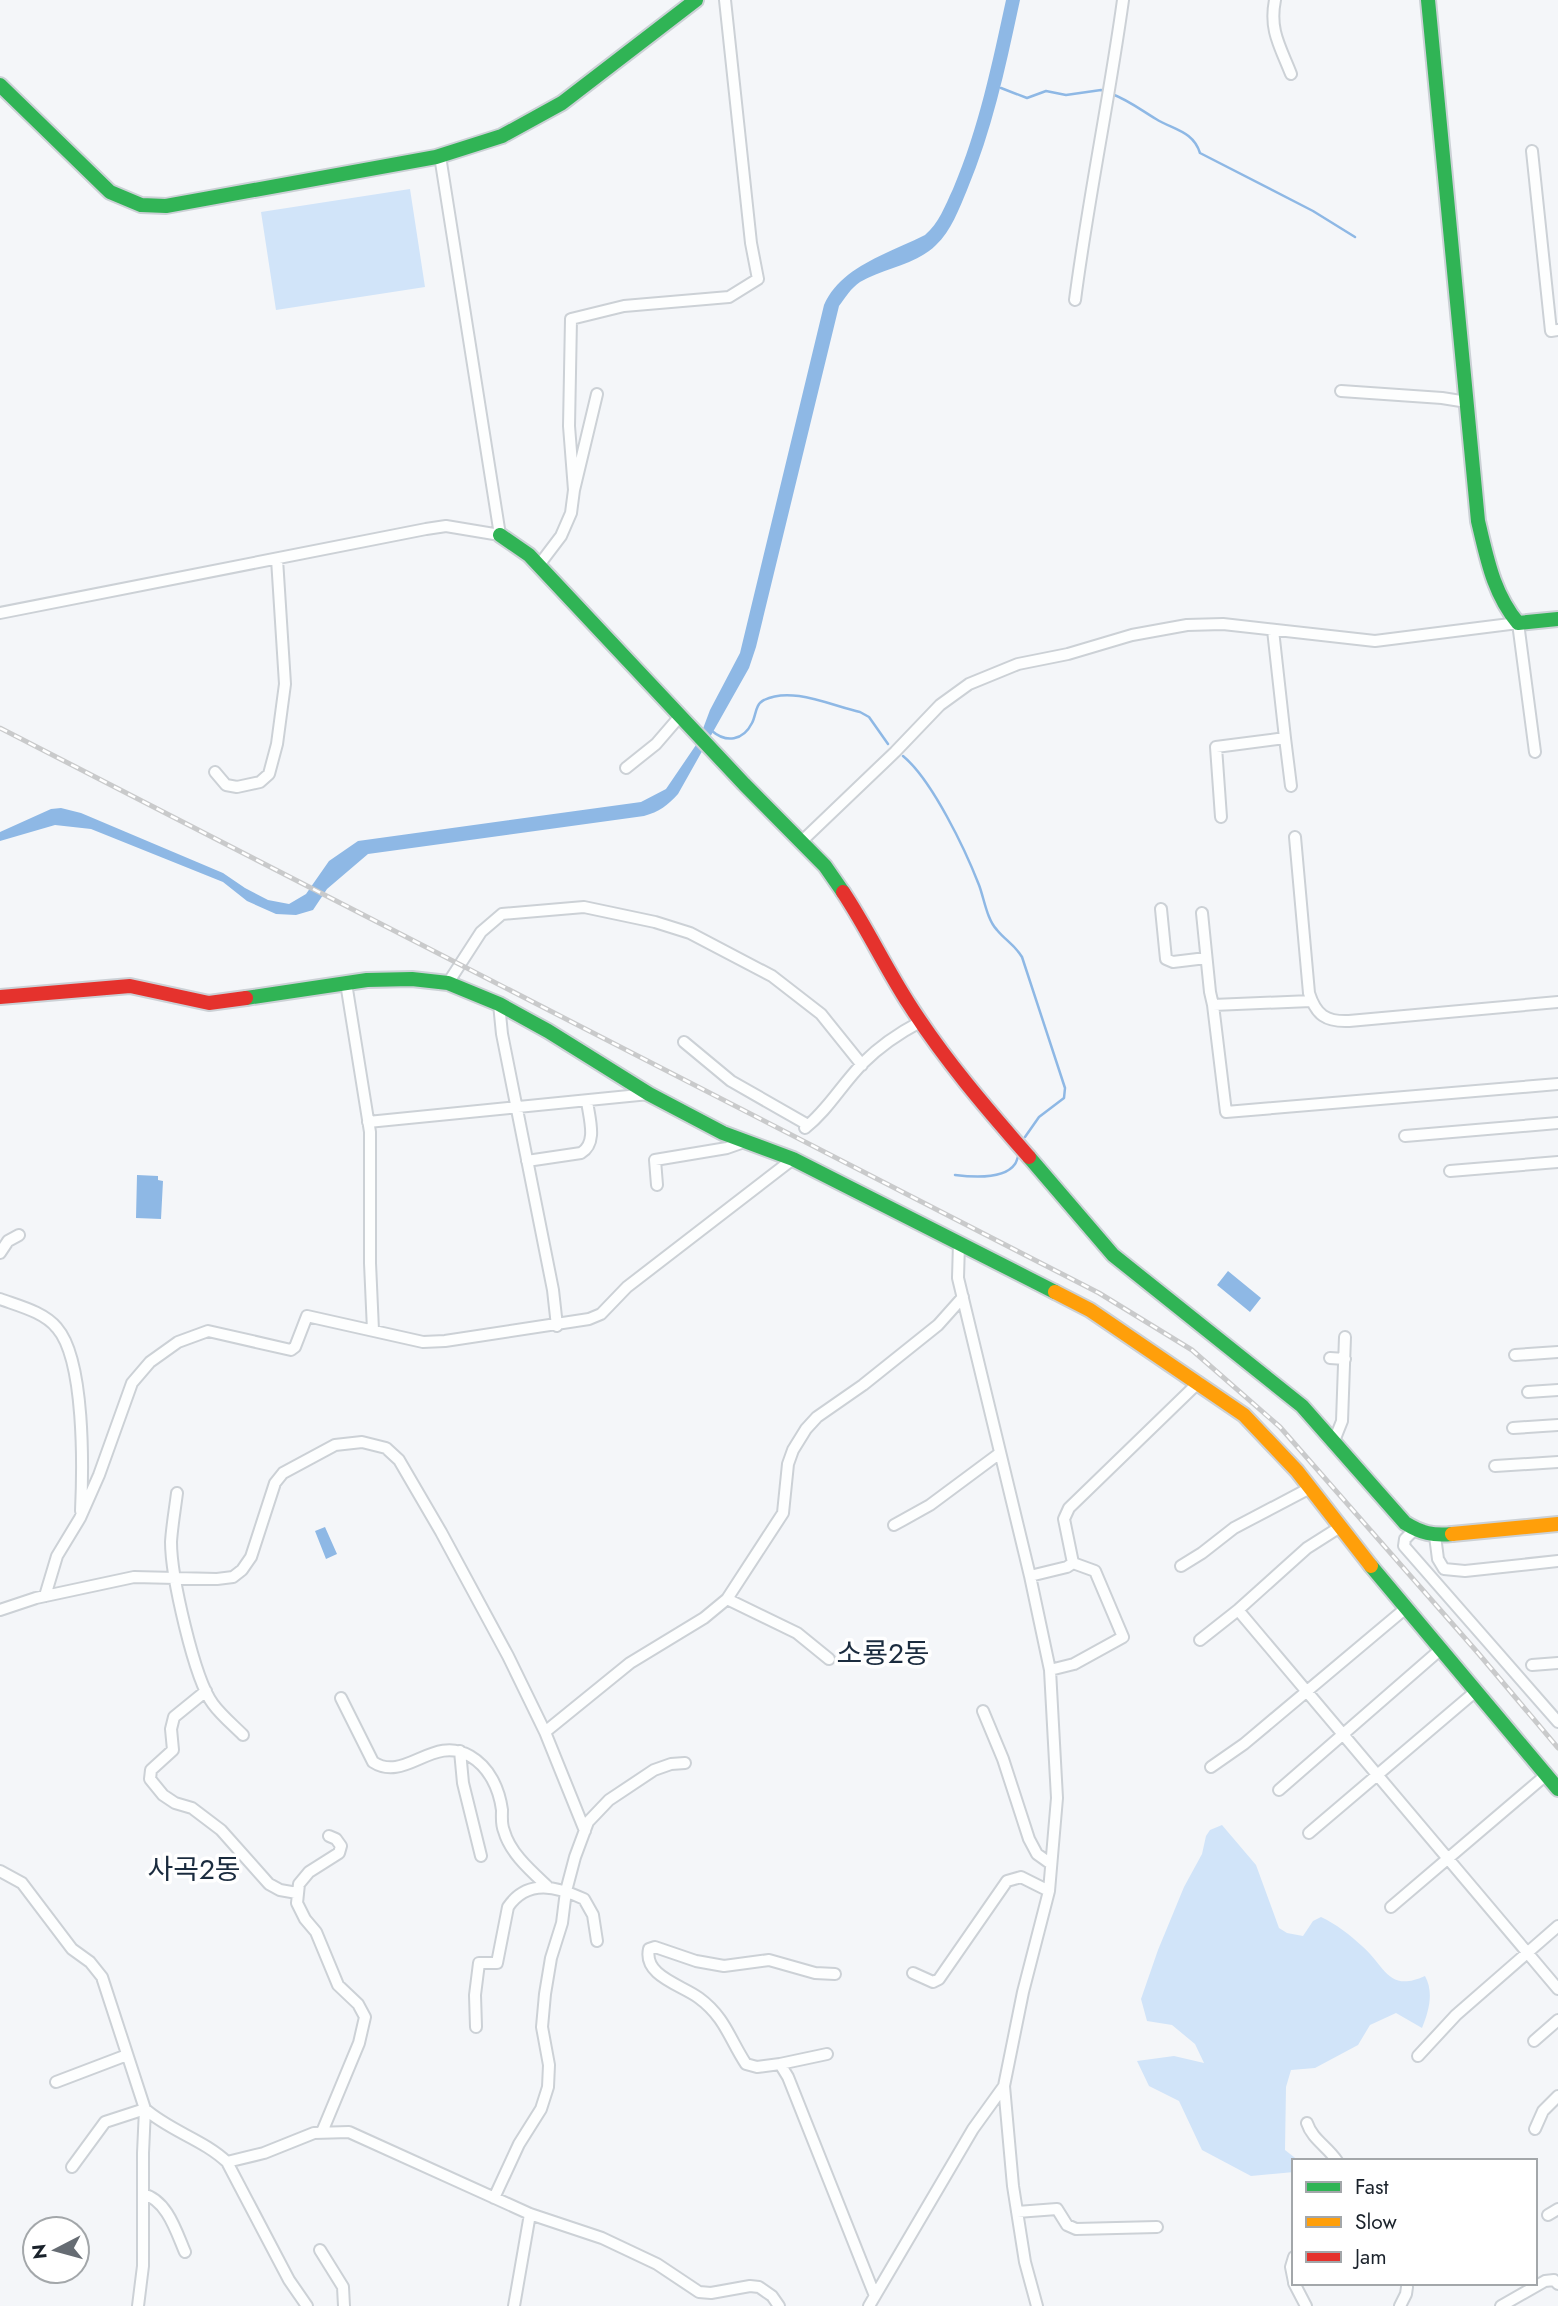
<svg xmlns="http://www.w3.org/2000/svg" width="1558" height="2306" viewBox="0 0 1558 2306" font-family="Jost,'Noto Sans KR',sans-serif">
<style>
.green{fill:#d1e4f9}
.water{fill:#8eb8e5}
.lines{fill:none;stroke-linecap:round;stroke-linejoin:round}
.stream{stroke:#8eb8e5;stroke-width:2.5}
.street-casing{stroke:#ccd1d6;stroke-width:14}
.fast-casing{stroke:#ccd1d6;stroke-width:18}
.slow-casing{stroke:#ccd1d6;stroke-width:18}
.jam-casing{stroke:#ccd1d6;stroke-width:18}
.street{stroke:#fdfefe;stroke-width:10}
.fast{stroke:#30b455;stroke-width:14}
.slow{stroke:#ff9f0a;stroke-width:14}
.jam{stroke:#e5322d;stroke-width:14}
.rail-casing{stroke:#c9cacb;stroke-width:5}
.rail{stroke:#fff;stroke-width:2.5;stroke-dasharray:8;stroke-linecap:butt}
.labels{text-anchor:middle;stroke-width:7;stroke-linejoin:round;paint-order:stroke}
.quarter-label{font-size:28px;fill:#1a2b3e;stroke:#fff}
</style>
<rect width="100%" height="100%" fill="#f4f6f9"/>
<path class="green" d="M410 189 425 287 276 310 261 212Z
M1222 1825 1256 1865 1279 1928 1287 1933 1303 1936 1313 1921 1321 1917C1336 1924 1350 1935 1362 1946 1385 1966 1388 1993 1425 1976 1434 1992 1429 2011 1422 2028L1396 2013 1370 2025 1358 2045 1315 2068 1291 2070 1286 2087 1285 2150 1299 2161H1294V2172L1251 2176 1202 2150 1179 2101 1149 2086 1137 2061 1174 2056 1204 2063 1195 2044 1172 2025 1147 2021 1141 1999 1158 1950 1184 1887 1202 1854 1206 1836 1210 1830Z"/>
<path class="water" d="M1006 0H1020C1006 65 993 128 967 190 959 209 951 231 936 245 916 265 884 268 860 282 851 288 845 298 839 306L756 647 749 668 678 794C668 805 659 812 644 816L368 854 327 889 313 910 296 915 276 914 247 901 223 882 91 829 55 825 0 841V832L51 809 61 808 81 813 223 873 245 888 268 900 289 904 306 894 329 861 358 841 641 802 666 789 698 742 710 710 740 653 824 305C841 266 890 253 925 235 939 223 945 206 953 189 979 128 992 64 1006 0Z
M137 1175 158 1176V1180L163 1181 161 1219 136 1218Z
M1228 1271 1261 1298 1250 1312 1217 1285Z
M325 1527 337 1554 326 1559 315 1531Z"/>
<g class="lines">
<path class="stream" d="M1001 88 1027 98 1046 91 1066 95 1101 90 1105 91
M1112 94C1128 100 1141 110 1156 119 1174 130 1193 131 1200 153L1313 211 1355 237
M712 731C726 743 743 741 752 723 756 716 755 704 764 700 792 686 832 706 860 712L869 717 888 744
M903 756C932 780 965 849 979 885 984 898 987 920 997 930 1005 940 1015 945 1022 957L1065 1088 1064 1098 1039 1117 1025 1137
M955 1175C971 1177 1004 1180 1015 1164 1017 1161 1018 1157 1019 1153"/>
<g class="street-casing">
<path id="street" d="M1275 0C1269 30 1280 46 1291 74
M1532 151 1551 331 1558 330
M1075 300C1088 200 1109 101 1123 0
M1341 391 1442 398 1467 402
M574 490 569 426 571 319 624 306 729 297 758 279 751 243 725 0
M539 565 561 536 571 513 574 490 597 394
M0 613 426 529 446 526 500 535 440 156
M1285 738 1291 786
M626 768 656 744 681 715
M215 772 226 785 237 787 260 782 269 774 277 744 285 684 277 559
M1221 817 1216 747 1285 738 1273 630
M1295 837 1309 993C1316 1015 1326 1022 1349 1021L1558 1002
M802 841 895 752 940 705 969 684 1018 664 1068 654 1132 635 1187 625 1223 624 1375 641 1518 623 1535 752
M1161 909 1166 959 1173 962 1206 958
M1202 913 1210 992 1213 1005 1311 1001
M346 983 370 1132V1263L373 1330
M448 983 481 932 502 914 584 907 655 922 690 933 772 976 821 1014 862 1065
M499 1004 502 1034 553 1290 557 1326
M1213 1005 1226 1112 1558 1084
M684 1042 731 1081 808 1125
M368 1122 649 1094
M805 1128C828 1110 842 1084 863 1063 880 1046 899 1033 920 1022
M1405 1136 1558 1123
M527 1161 581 1153C598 1143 589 1118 587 1101
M1450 1171 1558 1162
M657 1185 655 1160 727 1148 747 1141
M959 1243 958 1278 1030 1576 1050 1670 1057 1798 1049 1891 1023 1992 1004 2086 1013 2186 1025 2262 1037 2306
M0 1253 8 1241 19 1235
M0 1299C19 1306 44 1312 57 1328 85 1360 83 1468 81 1511
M1515 1355 1558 1352
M1330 1358 1345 1359
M1528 1392 1558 1390
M1513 1428 1558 1425
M1334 1441 1342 1421 1345 1337
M1495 1466 1558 1462
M177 1493C175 1509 172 1526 171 1542 171 1575 194 1679 213 1704 221 1715 233 1725 243 1735
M894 1525 930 1505 1000 1453
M1415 1529 1405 1539 1404 1546 1558 1722
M1435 1536 1438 1559 1444 1569 1465 1571 1558 1561
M1181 1566 1202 1553 1234 1528 1310 1488
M1030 1576 1067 1567 1073 1563 1064 1519 1069 1508 1199 1382
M45 1596 57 1556 80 1518 99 1475 132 1383 150 1362 178 1342 208 1331 291 1350 295 1347 307 1316 423 1342 445 1341 589 1319 601 1314 627 1287 793 1159
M727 1599 797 1633 829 1659
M0 1610 36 1598 134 1577 217 1579 233 1577 242 1570 251 1557 275 1483 283 1473 335 1445 362 1442 386 1448 399 1460 441 1532 508 1656 545 1732 585 1831
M1238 1610 1558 1989
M1200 1640 1238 1610 1307 1548 1340 1527
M1532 1665 1558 1663
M1050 1670 1074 1664 1123 1637 1095 1571 1073 1563
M206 1691 174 1717 171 1729 173 1750 151 1770 150 1779 163 1795 175 1803 192 1808 221 1830 269 1884 280 1890 297 1893
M341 1698 373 1762C405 1783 433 1734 470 1756 489 1767 499 1788 502 1810 502 1817 501 1824 504 1831 510 1853 531 1871 547 1886
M983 1711 1003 1759 1029 1839 1037 1854 1051 1864
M545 1732 630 1663 704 1618 727 1599 783 1513 788 1464 793 1450 806 1429 817 1417 863 1385 938 1325 963 1297
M460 1751 463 1783 481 1856
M1211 1767 1244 1744 1406 1608
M1279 1790 1441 1649
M1309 1833 1476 1691
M0 1871 22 1883 72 1949 90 1962 102 1977 145 2109C170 2131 204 2140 227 2162L289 2280 307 2306
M1391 1907 1546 1775
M913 1973 933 1982 939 1979 1007 1881 1021 1877 1049 1891
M835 1974 815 1973 769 1960 724 1966 696 1961 655 1947 649 1949C643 1976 682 1985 699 1998 725 2017 730 2040 746 2064L757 2067 780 2064 788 2077 875 2296
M476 2027 475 1995 479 1963H497L508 1907C528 1878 558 1887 584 1899L593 1915 597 1941
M1534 2041 1558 2020
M1418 2056 1456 2015 1558 1926
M780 2064 827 2054
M56 2082 127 2055
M1307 2123C1312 2139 1328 2147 1337 2161
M1535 2129 1543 2111 1558 2096
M322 2132 359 2043 365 2017 358 2004 338 1985 316 1932 305 1919 297 1903 299 1884 309 1872 339 1853 341 1846 336 1839 329 1836
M227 2162 264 2153 314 2133 349 2132 530 2214 602 2238 657 2264 699 2292 711 2293 750 2286 759 2287 772 2296 779 2306
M72 2167 105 2122 145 2109 143 2153V2266L138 2306
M143 2194C167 2200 176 2231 185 2252
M494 2198 519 2144 541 2109 548 2087 549 2065 542 2027 545 1994 551 1958 562 1923 566 1891 575 1857 588 1822 609 1800 654 1770 671 1764 685 1763
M1017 2212 1057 2209 1067 2225 1076 2229 1157 2227
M1548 2215 1558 2209
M320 2250 343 2287 344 2306
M1294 2257 1291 2267 1294 2282
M1294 2283 1306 2306
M514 2306 530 2214
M869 2306 973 2129 1004 2086
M1400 2306 1406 2294 1407 2287
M1501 2306 1545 2281 1554 2280 1558 2284"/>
</g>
<g class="fast-casing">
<path id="fast" d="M1428 0 1478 521C1487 558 1493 593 1518 623L1558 619
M0 85 110 192 141 205 166 206 436 157 502 136 562 103 696 0
M500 535 529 555 744 784 825 866 843 892
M246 998 367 980 412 979 448 983 499 1004 548 1031 649 1094 723 1133 793 1159 1055 1292
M1029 1157 1113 1255 1302 1406 1405 1523C1421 1533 1433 1536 1452 1534
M1371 1566 1558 1789"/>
</g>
<g class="slow-casing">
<path id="slow" d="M1055 1292 1090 1310 1244 1415 1297 1471 1371 1566
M1452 1534 1558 1524"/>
</g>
<g class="jam-casing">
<path id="jam" d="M843 892C867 928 885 967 909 1004 944 1059 986 1108 1029 1157
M0 997 130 986 209 1003 246 998"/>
</g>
<use href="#street" class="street"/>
<use href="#fast" class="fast"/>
<use href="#slow" class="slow"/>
<use href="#jam" class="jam"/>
<g class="rail-casing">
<path id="rail" d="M0 728 1099 1293 1192 1350 1280 1427 1478 1653 1558 1748"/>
</g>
<use href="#rail" class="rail"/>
</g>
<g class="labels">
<g class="quarter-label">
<text x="883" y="1663">소룡2동</text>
<text x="194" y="1879">사곡2동</text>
</g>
</g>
<rect x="1292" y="2159" width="245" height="126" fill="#ffffff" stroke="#a3a7aa" stroke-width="2"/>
<rect x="1306" y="2182" width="35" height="10" fill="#30b455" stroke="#a3a7aa" stroke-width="2"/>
<text x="1355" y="2194" font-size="21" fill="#1a222b">Fast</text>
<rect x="1306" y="2217" width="35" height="10" fill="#ff9f0a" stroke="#a3a7aa" stroke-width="2"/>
<text x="1355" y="2229" font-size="21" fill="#1a222b">Slow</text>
<rect x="1306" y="2252" width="35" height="10" fill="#e5322d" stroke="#a3a7aa" stroke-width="2"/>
<text x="1355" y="2264" font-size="21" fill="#1a222b">Jam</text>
<g transform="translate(56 2250) rotate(264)"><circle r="33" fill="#ffffff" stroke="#a3a7aa" stroke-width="2"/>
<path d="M0-5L12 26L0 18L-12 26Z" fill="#666c73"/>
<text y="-10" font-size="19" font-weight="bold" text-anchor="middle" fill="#1a222b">N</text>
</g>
</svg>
